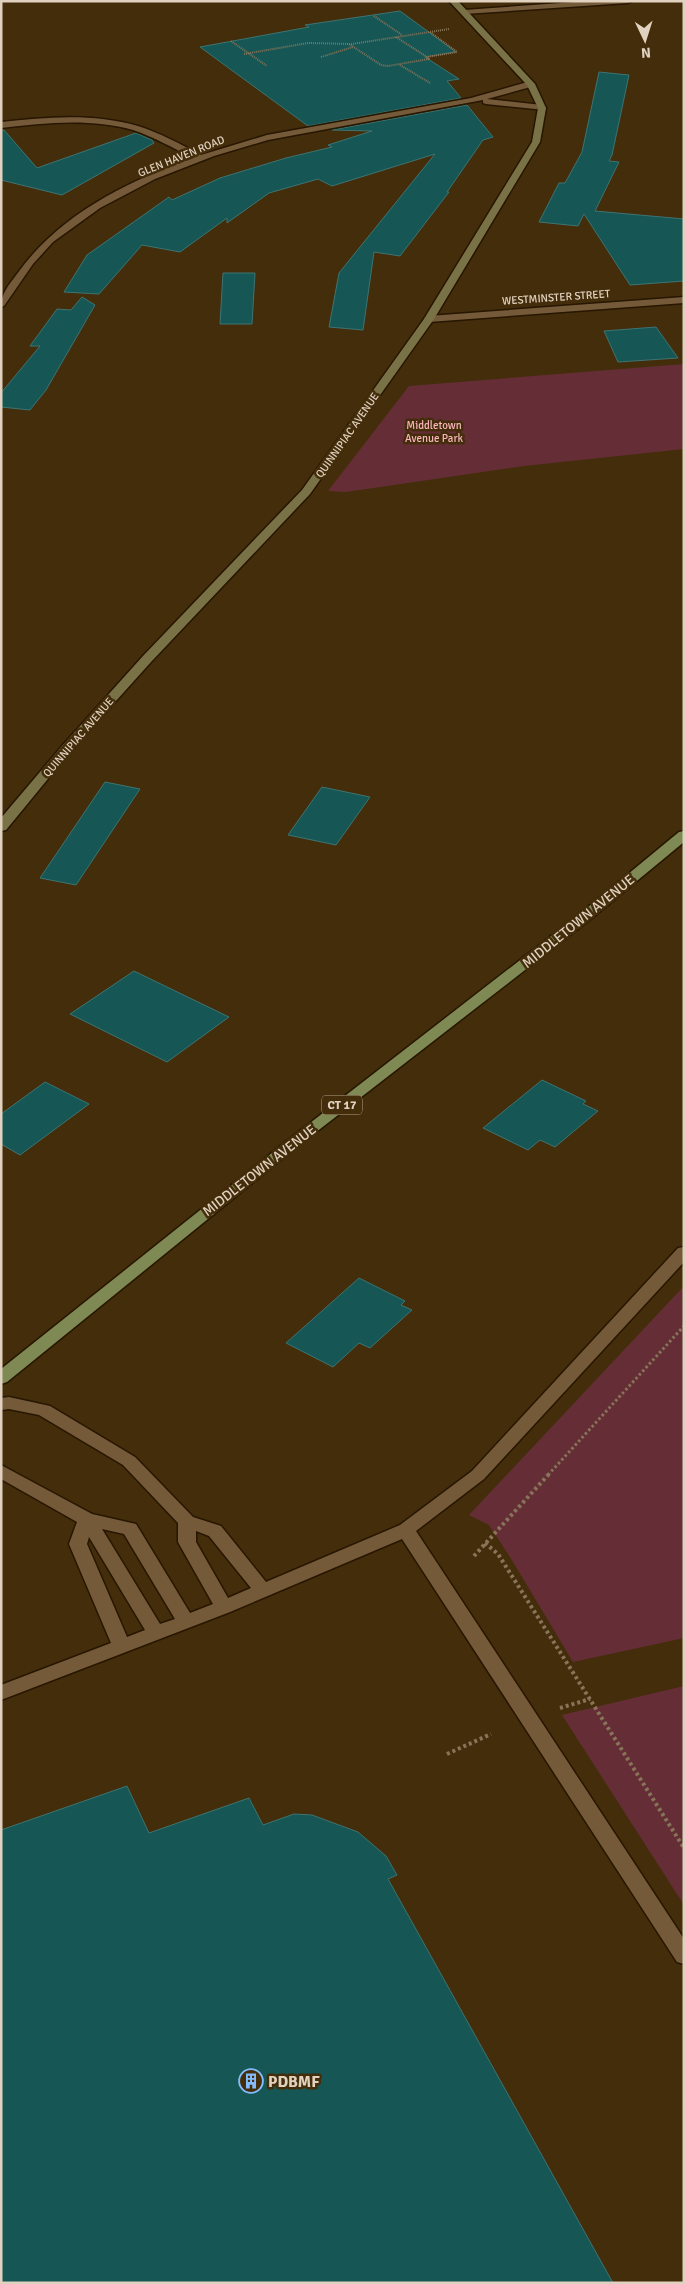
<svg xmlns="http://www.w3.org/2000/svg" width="685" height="2284" viewBox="0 0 685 2284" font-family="Signika,sans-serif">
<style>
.green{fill:#652e36}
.building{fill:#165654;stroke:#3d7472}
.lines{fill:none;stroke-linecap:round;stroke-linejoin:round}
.lane-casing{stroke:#271600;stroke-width:3}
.street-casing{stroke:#271600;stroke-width:3}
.secondary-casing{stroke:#271600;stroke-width:3}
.primary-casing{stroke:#271600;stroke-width:3}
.path-far2{stroke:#877459;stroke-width:2;stroke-dasharray:1 1;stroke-linecap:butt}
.path-far1{stroke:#877459;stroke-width:3;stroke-dasharray:2.5 2.5;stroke-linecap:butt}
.path{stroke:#877459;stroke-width:4;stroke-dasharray:3 3;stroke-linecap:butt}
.lane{fill:#755a3a;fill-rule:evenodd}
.street{fill:#755a3a;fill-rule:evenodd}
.secondary{fill:#7a7247;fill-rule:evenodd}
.primary{fill:#7f8954;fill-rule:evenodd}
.labels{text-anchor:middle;stroke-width:5;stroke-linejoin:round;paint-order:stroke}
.far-street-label{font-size:11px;fill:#e1d2c0;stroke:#442d0b}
.far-park-label{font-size:11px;fill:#fab5bc;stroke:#442d0b}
.shield{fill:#442d0b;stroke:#b2a08a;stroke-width:1}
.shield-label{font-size:12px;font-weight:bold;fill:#e1d2c0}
.street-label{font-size:14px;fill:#e1d2c0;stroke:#442d0b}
.near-poi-label{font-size:16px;font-weight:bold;fill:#e1d2c0;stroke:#442d0b;text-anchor:start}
</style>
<rect width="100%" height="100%" fill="#442d0b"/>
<path class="green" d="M684 364V449L524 466 346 492 328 491 409 386Z
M684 1286V1638L573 1662 510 1557 489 1525 469 1515Z
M684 1686V1905L562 1715Z"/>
<path class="building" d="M400 11 456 52 425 57 459 79 447 81 461 98 308 126 200 47 309 27 305 25Z
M599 72 629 75 612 155 609 161 619 162 595 211 684 219V281L630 285 584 214 578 226 539 222 559 183H565L582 152Z
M467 105 493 137 483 140 447 192H449L400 256 374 252 363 330 329 327 339 273 435 154 332 186 318 179 269 193 227 223V218L180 252 142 245 99 294 64 292 87 255 169 197 172 200 220 178 286 158 332 147 328 145 372 131 332 130Z
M1 130H4L37 168 136 133 152 140 154 143 62 195 1 180Z
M223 273H255L252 324H220Z
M82 297 95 305 46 390 30 410 1 407V393L40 346H30L57 309 71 310Z
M656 327 678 358 618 362 604 331Z
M105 782 140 789 76 885 40 878Z
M322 787 370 797 336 845 288 835Z
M134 971 229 1017 167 1062 70 1014Z
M542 1080 586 1101 583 1104 598 1111 555 1147 540 1140 528 1150 483 1128Z
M45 1082 89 1104 20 1155 1 1144V1114Z
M359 1278 405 1301 401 1305 412 1310 370 1348 359 1343 333 1367 286 1343Z
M127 1786 149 1833 249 1798 263 1825 294 1814 312 1815 358 1832 386 1856 397 1875 388 1879 613 2283H1V1830Z"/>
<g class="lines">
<g class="lane-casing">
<path id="lane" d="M684 1247V1262L484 1479 416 1531 684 1939V1964L677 1962 402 1539 230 1612 1 1700V1685L111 1643 69 1544 77 1522 1 1479V1465L92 1514 136 1524 190 1613 213 1604 178 1542V1523L123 1465 39 1415 9 1409 1 1410V1398L9 1397 50 1406 135 1457 193 1517 221 1526 266 1582 400 1525 472 1471 678 1248ZM102 1529 124 1534 175 1619 160 1624ZM196 1531 209 1536 251 1588 228 1598 196 1542ZM89 1537 145 1630 127 1637 87 1544Z"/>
</g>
<g class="street-casing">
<path id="street" d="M589 1H632L628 3 464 14 460 12 464 10Z
M531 81 535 84 534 86 487 99 542 105 546 108 545 110 486 104 483 103V100L268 140 214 156 155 179 100 208 53 242 33 264 4 306 1 307C1 293 9 285 17 274 59 215 126 182 193 158 173 148 154 137 133 130 90 118 44 123 1 128V122C47 117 94 113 138 126 160 133 180 144 201 155L267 135 471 98Z
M684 297V303L429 322 424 319 429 316Z"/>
</g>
<g class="secondary-casing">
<path id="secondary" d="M449 1H458L535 84 546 108 540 142 434 319 310 494 151 662 70 752 6 830 1 831V818L62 746 143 656 302 490 424 319 532 142 538 108 527 85Z"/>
</g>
<g class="primary-casing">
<path id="primary" d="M684 831V842L592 918 293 1150 7 1382 1 1384V1369L283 1144 582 912 679 832Z"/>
</g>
<path class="path-far2" d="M374 16 402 35
M396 37 427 57 457 52 430 32
M231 41 267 66
M349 44 381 65 388 66 429 59 427 58
M244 54 308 43 352 44 449 29
M321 57 353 47
M400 65 430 83"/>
<path class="path-far1" d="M548 1475 684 1326"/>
<path class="path" d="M485 1543 498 1554 684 1848
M474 1556 549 1474
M560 1708 590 1699
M447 1754 491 1734"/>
<use href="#lane" class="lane"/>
<use href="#street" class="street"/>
<use href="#secondary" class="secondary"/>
<use href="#primary" class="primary"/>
</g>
<defs>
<g id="building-ring" transform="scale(1.25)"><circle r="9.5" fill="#442d0b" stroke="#84bcfb" stroke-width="1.5"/><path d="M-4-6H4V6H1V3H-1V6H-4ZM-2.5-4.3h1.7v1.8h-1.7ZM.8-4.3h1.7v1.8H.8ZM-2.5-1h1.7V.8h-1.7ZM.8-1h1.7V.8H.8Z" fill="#84bcfb"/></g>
</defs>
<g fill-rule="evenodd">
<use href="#building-ring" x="251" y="2081"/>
</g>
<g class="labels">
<g class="far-street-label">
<text transform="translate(181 156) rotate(-22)" y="4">GLEN HAVEN ROAD</text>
<text transform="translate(556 297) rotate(-4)" y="4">WESTMINSTER STREET</text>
<text transform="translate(347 435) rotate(-55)" y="4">QUINNIPIAC AVENUE</text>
<text transform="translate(78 737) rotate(-49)" y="4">QUINNIPIAC AVENUE</text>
</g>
<g class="far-park-label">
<text x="434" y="429">Middletown<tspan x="434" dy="13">Avenue Park</tspan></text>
</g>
<rect class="shield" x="322" y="1095.5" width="40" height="19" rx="4"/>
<g class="shield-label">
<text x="342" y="1109">CT 17</text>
</g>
<g class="street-label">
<text transform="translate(578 921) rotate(-39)" y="5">MIDDLETOWN AVENUE</text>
<text transform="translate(259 1170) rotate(-38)" y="5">MIDDLETOWN AVENUE</text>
</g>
<g class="near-poi-label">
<text x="268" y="2087">PDBMF</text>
</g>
</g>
<rect width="685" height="2284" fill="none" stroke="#e1d2c0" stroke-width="5"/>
<g transform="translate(645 40) rotate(176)" stroke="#442d0b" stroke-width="4" paint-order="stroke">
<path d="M0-4L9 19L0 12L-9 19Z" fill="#e1d2c0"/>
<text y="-8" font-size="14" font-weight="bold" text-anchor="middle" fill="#e1d2c0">N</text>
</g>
</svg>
